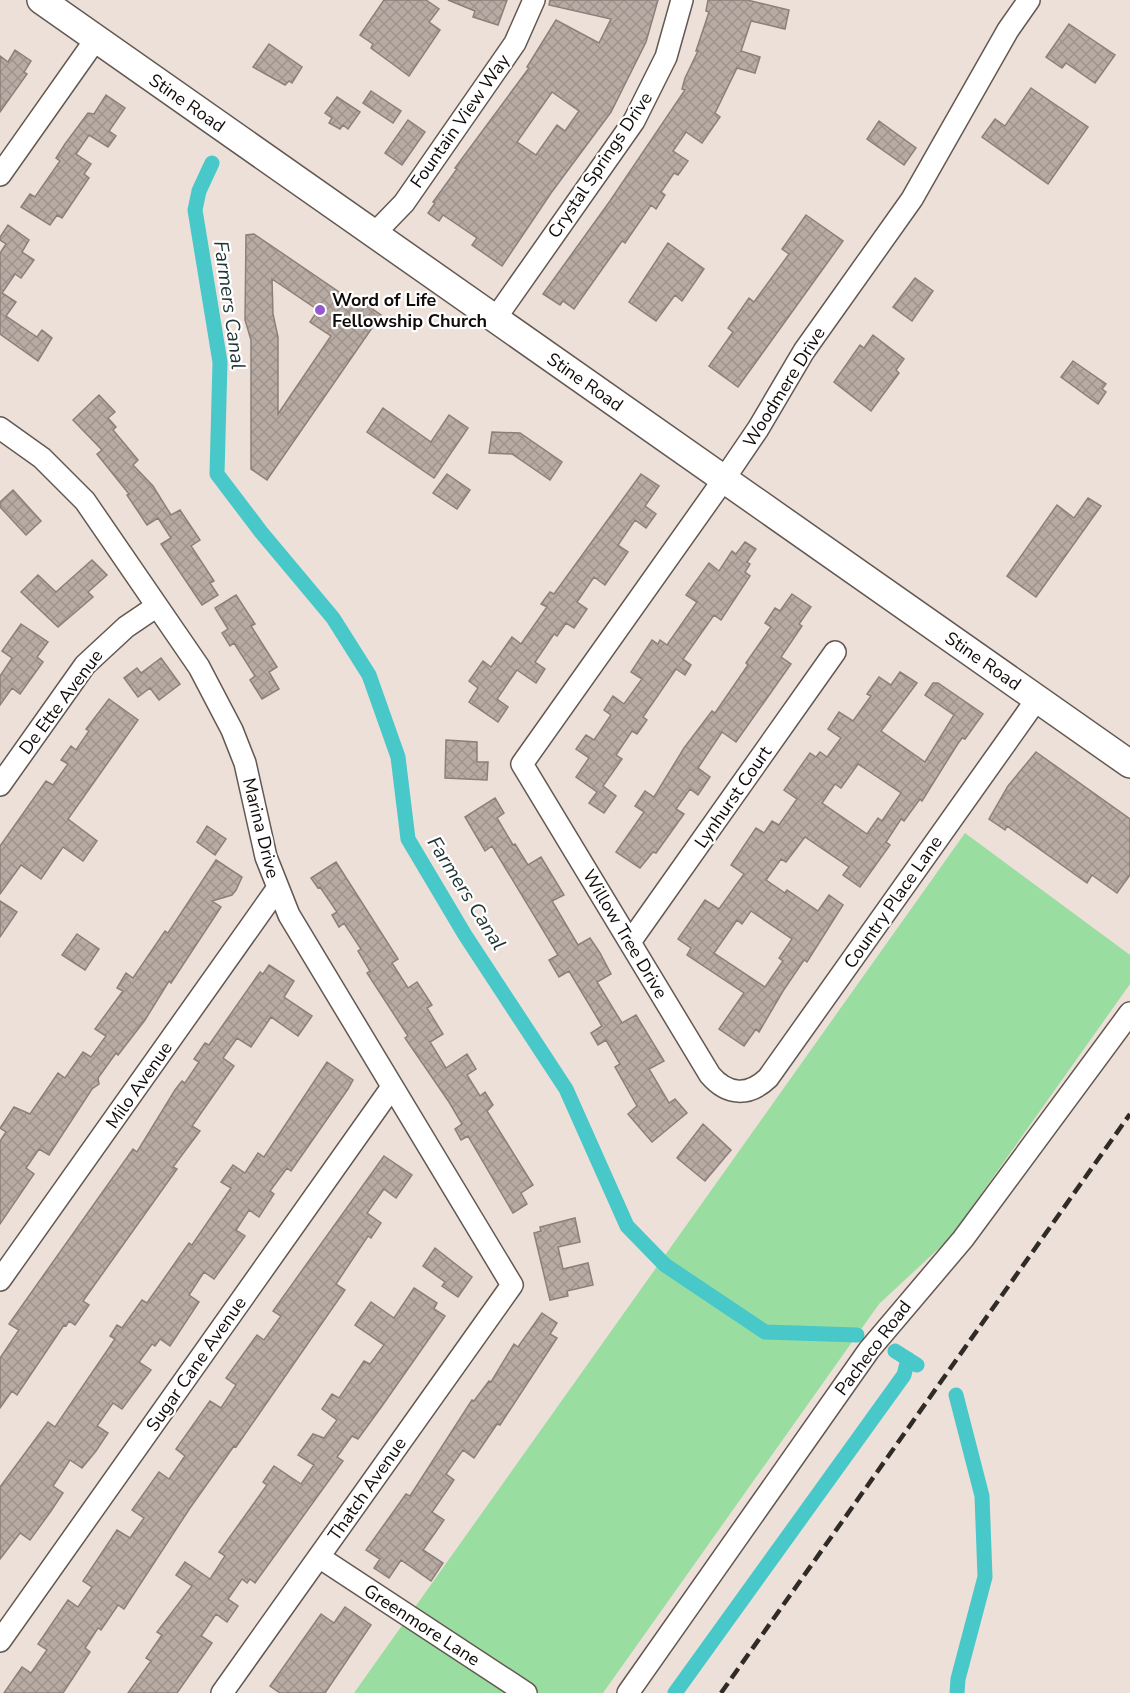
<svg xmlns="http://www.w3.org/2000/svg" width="1130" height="1693" viewBox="0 0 1130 1693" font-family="'Nunito Sans',sans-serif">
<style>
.green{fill:#9adda0}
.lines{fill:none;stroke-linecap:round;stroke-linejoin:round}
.canal{stroke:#48c8c8;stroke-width:15}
.building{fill:url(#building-cross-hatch);stroke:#8c7f79;stroke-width:1.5;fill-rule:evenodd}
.minor-casing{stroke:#645852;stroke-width:24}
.major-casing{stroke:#645852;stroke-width:30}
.minor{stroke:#fff;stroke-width:21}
.major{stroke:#fff;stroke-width:27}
.rail{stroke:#312b28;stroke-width:4.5;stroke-dasharray:12 6;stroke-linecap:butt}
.poi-dot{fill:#9658ce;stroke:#fff;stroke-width:2}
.labels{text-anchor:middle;stroke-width:4.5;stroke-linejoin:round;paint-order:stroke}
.street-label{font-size:18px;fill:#100b09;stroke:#fff}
.poi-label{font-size:18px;font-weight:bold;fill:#100b09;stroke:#fff;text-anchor:start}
.water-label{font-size:20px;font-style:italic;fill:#1f3535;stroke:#fff}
</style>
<defs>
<pattern id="building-cross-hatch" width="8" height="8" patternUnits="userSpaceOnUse" patternTransform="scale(1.5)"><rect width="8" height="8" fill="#b8aba4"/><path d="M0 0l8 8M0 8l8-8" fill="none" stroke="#9d928c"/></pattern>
</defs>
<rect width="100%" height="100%" fill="#ede0d8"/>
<path class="green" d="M965 833 1130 955V984L950 1238 879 1304 603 1693H354Z"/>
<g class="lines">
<path class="canal" d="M212 163 199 191 195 210 220 362 217 474 261 532 333 618 369 675 398 757 408 839 465 935 566 1089 627 1226 665 1265 765 1332 857 1335
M895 1351 917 1365
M956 1395 982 1496 985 1577 958 1679 957 1693
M675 1693 904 1375 908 1359"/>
</g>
<path class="building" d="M384 0H426L439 9 429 22 440 30 409 76 371 48 373 44 360 35Z
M448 0H507L498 25 473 17 475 11Z
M550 0H658L646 42 611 112 551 193 502 266 472 245 477 238 443 215 439 221 428 213 435 203 433 202 457 169 455 168 529 68 527 67 556 20 599 43 611 19 549 5ZM552 92 579 111 565 131 557 125 536 155 517 142Z
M708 0H747L789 10 785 29 751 21 741 51 760 57 755 73 737 68 715 113 720 117 702 143 686 132 673 151 688 161 678 175 674 173 661 192 665 195 656 209 651 205 625 243 622 241 574 309 563 301 560 305 543 294 610 201 685 90 682 89 685 78 698 51H696L709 12 706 11Z
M1069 24 1115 55 1095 83 1066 63 1062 68 1046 57Z
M269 44 302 67 292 83 289 81 285 85 253 67Z
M15 50 31 61 24 72 27 74 0 112V56L8 62Z
M1031 88 1088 127 1048 184 982 137 995 119 1005 126Z
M371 91 401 111 393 123 363 103Z
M106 95 125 108 109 131 116 136 108 147 89 135 76 154 91 164 84 174 89 178 62 218 57 215 50 225 21 207 30 194 35 197 60 161 56 158 65 144 88 113 94 114Z
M337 97 360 112 348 129 343 125 340 129 329 123 332 118 325 113Z
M408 120 425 132 402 165 385 153Z
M879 121 916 148 904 165 867 139Z
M806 215 843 241 738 387 709 366 733 332 728 328 749 298 754 302 789 254 782 249Z
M8 225 29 240 22 252 34 260 21 278 15 274 2 293 16 302 6 316 37 337 42 330 52 338 38 361 0 334V253L6 244 0 240V237Z
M254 234 348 298 351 294 381 315 267 480 251 469V340L245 320 246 235ZM272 279 318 310 310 322 331 336 278 414V337L273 314Z
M668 243 704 269 682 301 675 295 656 321 629 302Z
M915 278 933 291 912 321 893 307Z
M873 335 904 359 896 370 899 373 871 411 834 382 860 345 864 348Z
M1073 361 1106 384 1102 389 1106 392 1098 404 1061 377Z
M99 395 115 412 108 418 116 427 113 430 138 460 133 465 153 486 171 515 180 510 200 540 191 546 214 581 210 583 218 595 202 605 161 544 171 538 158 518 147 525 127 495 129 494 97 454 102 450 73 420Z
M383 408 431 442 449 415 468 428 434 478 367 432Z
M492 432 520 433 562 462 550 480 512 454 489 453Z
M447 474 470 490 457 509 433 493Z
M641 474 659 486 645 506 656 514 646 528 635 520 618 545 628 552 605 585 594 577 577 602 587 609 574 628 566 623 557 636 554 634 535 662 545 669 536 683 517 670 497 699 508 707 498 722 469 702 478 688 469 681 483 661 491 667 512 637 521 644 547 607 541 604 550 592 554 594Z
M13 490 41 521 26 535 0 507V502Z
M1088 498 1101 506 1036 597 1007 576 1057 505 1074 518Z
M745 542 756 549 747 562 750 564 745 572 750 576 721 620 714 615 683 659 691 665 685 675 676 669 643 717 647 720 637 734 632 731 616 755 622 759 603 786 616 796 604 813 589 803 597 792 576 777 589 758 576 749 586 735 594 740 611 715 604 710 613 696 624 704 642 679 631 672 652 640 658 644 660 640 667 645 697 602 686 595 709 563 719 571 732 551 736 554Z
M92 560 107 575 88 592 93 597 58 627 21 592 38 575 56 592Z
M792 594 811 607 799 624 802 626 781 657 791 664 736 742 722 732 698 768 710 777 698 795 690 789 676 809 684 814 656 853 653 852 640 868 616 852 644 812 635 806 645 791 654 797 684 748 712 711 715 713 748 665 746 663 771 627 765 623 775 608 780 611Z
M236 595 255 624 251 626 277 667 269 672 279 689 262 699 250 680 255 676 234 643 230 646 222 633 228 629 215 608Z
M21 624 48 642 37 657 43 662 20 694 12 688 0 705V676L12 658 2 651Z
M161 658 180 684 159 700 150 688 138 697 124 678 137 668 141 673Z
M900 672 917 683 881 731 925 762 954 715 925 695 933 683H938L983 714 965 739 962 738 957 745 922 801 920 799 904 821 901 819 886 842 890 845 860 887 843 875 849 867 805 837 786 862 781 859 766 880 785 893 787 890 818 911 829 895 843 905 807 962 804 960 783 991 759 1032 756 1029 744 1046 719 1029 744 993 687 955 691 948 678 939 705 900 719 909 744 874 731 865 756 828 764 833 772 821 779 825 797 799 784 790 810 753 816 757 820 752 827 757 841 738 828 729 839 712 853 721 871 696 867 694 879 677 891 685ZM858 764 901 793 882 821 878 818 867 834 822 803 835 784 841 788ZM751 911 792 939 779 958 783 961 765 987 714 953 737 920 742 924Z
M109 699 138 720 68 819 97 841 83 861 63 847 41 879 21 865 0 894V846L46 781 53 785 68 764 61 760 71 746 76 750 89 731 86 729Z
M446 740 477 742V762H488L487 780 445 778Z
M1036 752 1130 819V875L1117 893 1092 875 1087 883 1007 826 1005 830 989 819 1008 786Z
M495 798 504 813 497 818 513 845 515 844 528 865 541 857 564 895 552 901 578 945 590 938 600 953 611 974 597 982 622 1023 636 1015 664 1061 649 1069 669 1103 675 1099 687 1113 652 1142 628 1114 637 1106 615 1067 620 1064 606 1040 598 1045 591 1033 602 1026 569 971 559 977 549 960 558 955 492 846 485 851 465 817Z
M207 826 226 839 215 855 197 842Z
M216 860 242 877 236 890 232 895 212 901 221 907 171 983 169 981 145 1020 118 1055 116 1053 98 1078 99 1084 92 1089 49 1155 39 1149 26 1168 34 1174 0 1224V1141L6 1132 0 1128 14 1107 30 1114 58 1073 65 1078 83 1052 91 1057 106 1036 95 1029 123 991 117 988 126 973 133 978 165 931 168 933Z
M336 862 398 959 392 963 408 988 417 982 432 1005 427 1008 443 1034 430 1042 446 1068 467 1054 476 1069 467 1075 480 1096 485 1092 493 1105 487 1111 533 1185 521 1193 527 1204 513 1213 468 1136 461 1140 455 1129 462 1124 449 1102 405 1038 408 1036 367 973 370 971 358 951 361 949 344 923 339 927 332 915 337 912 320 887 318 888 311 878Z
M0 901 17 912 0 937Z
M77 934 99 949 85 970 62 955Z
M269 965 294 981 284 997 312 1016 298 1036 271 1017 251 1047 237 1038 223 1058 234 1066 192 1126 200 1131 173 1167 177 1169 83 1301 89 1305 75 1325 69 1321 66 1326 64 1325 17 1395 12 1391 0 1408V1358L19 1330 9 1324 133 1149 137 1152 175 1090 182 1081 185 1083 199 1062 194 1059 205 1043 209 1045 260 972 263 974Z
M327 1062 353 1080 348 1089 291 1171 287 1168 270 1191 274 1194 259 1217 249 1210 236 1230 245 1236 214 1279 204 1272 189 1295 199 1302 170 1346 160 1339 155 1346 152 1344 139 1362 151 1370 122 1409 113 1403 97 1426 108 1433 96 1451 82 1468 70 1460 53 1486 63 1493 51 1511 30 1540 20 1533 0 1559V1487L48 1422 55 1427 115 1339 110 1336 117 1325 122 1328 142 1300 147 1303 189 1243 192 1245 231 1188 221 1182 233 1165 245 1173 258 1153 264 1157Z
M703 1124 731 1150 705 1181 677 1158Z
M384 1156 412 1175 396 1198 384 1189 367 1213 381 1223 371 1238 368 1236 336 1284 345 1290 236 1447 234 1446 190 1508 124 1609 118 1605 101 1630 98 1628 85 1648 90 1652 63 1693H4L22 1667 31 1673 47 1650 38 1644 68 1600 78 1607 92 1587 83 1581 117 1530 130 1538 144 1518 132 1510 159 1472 169 1479 185 1456 176 1449 210 1401 221 1408 236 1385 226 1378 257 1335 264 1340 281 1316 273 1311Z
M575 1218 580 1242 558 1247 563 1269 588 1263 593 1285 567 1291 568 1296 550 1300 534 1233 541 1231 540 1227Z
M435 1248 472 1277 458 1297 442 1286 445 1282 423 1266Z
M414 1288 437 1303 434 1309 445 1316 382 1406 358 1439 352 1436 337 1457 343 1461 255 1583 250 1579 247 1583 242 1579 228 1599 238 1606 227 1622 216 1614 201 1636 212 1643 177 1693H128L151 1661 146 1658 162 1635 157 1632 192 1586 176 1575 185 1562 210 1579 225 1556 219 1552 267 1485 263 1482 274 1466 301 1484 314 1465 298 1455 313 1434 324 1438 337 1420 322 1409 332 1394 339 1398 364 1361 370 1364 384 1345 355 1325 371 1302 394 1318Z
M542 1313 557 1323 550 1334 557 1338 500 1425 497 1424 474 1458 463 1450 446 1474 454 1480 432 1512 444 1520 423 1550 443 1563 431 1581 401 1560 389 1578 374 1568 380 1559 366 1550 406 1494 410 1496 472 1400 474 1401 489 1381 491 1382 514 1344 518 1347Z
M345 1607 371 1625 325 1693H280L270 1686 321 1614 334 1623Z"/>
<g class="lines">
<g class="minor-casing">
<path id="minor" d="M1029 0 1008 30 912 199 804 351 758 429 724 479 522 764 710 1075C728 1096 749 1096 768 1078L1037 699
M0 175 96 39
M374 234 404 203 515 43 534 0
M495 319 634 121 666 57 682 0
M0 428 42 458 85 501 199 667 232 730 245 763 266 857 289 915 512 1285 222 1693
M0 785 85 665 126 627 157 606
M630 942 835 652
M0 1280 277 889
M319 1557 526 1693
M0 1641 392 1087
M628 1693 869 1350 963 1239 1130 1013"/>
</g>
<g class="major-casing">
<path id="major" d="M41 0 1130 764"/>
</g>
<use href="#minor" class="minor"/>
<use href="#major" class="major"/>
<path class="rail" d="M721 1693 1130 1114"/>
</g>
<circle class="poi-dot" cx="320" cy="310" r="6"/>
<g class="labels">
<g class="street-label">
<text transform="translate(187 103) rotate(35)" y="6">Stine Road</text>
<text transform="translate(460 121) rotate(-55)" y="6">Fountain View Way</text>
<text transform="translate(600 165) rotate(-56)" y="6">Crystal Springs Drive</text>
<text transform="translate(585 382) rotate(35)" y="6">Stine Road</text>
<text transform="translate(784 387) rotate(-58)" y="6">Woodmere Drive</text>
<text transform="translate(983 661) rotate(35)" y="6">Stine Road</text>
<text transform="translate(61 702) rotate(-53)" y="6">De Ette Avenue</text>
<text transform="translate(733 797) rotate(-55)" y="6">Lynhurst Court</text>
<text transform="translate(261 828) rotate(76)" y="6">Marina Drive</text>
<text transform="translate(893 902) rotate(-55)" y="6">Country Place Lane</text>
<text transform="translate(625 934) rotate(59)" y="6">Willow Tree Drive</text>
<text transform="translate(139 1085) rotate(-55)" y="6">Milo Avenue</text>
<text transform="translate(873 1348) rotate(-53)" y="6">Pacheco Road</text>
<text transform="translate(196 1364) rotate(-55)" y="6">Sugar Cane Avenue</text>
<text transform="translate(367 1489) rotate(-55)" y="6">Thatch Avenue</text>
<text transform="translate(422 1625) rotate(33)" y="6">Greenmore Lane</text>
</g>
<g class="poi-label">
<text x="332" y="306">Word of Life<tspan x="332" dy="21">Fellowship Church</tspan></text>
</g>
<g class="water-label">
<text transform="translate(230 305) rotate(82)" y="7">Farmers Canal</text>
<text transform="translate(467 893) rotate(58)" y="7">Farmers Canal</text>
</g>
</g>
</svg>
